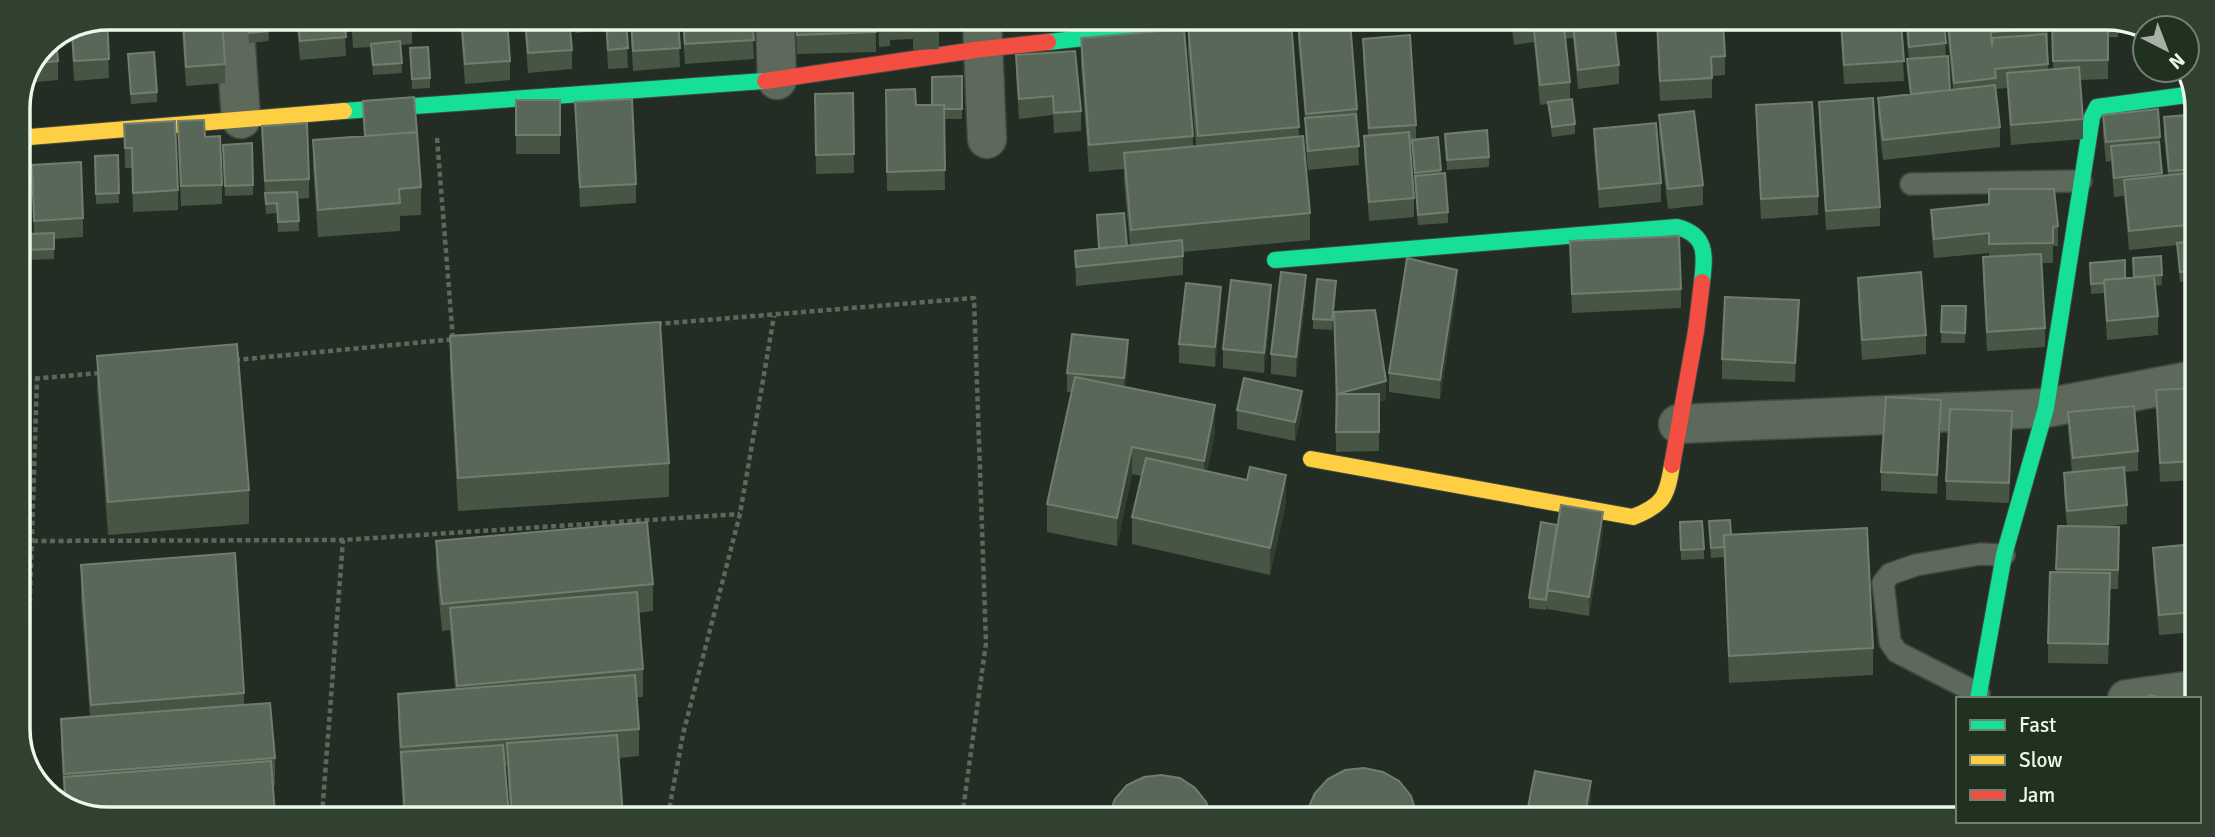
<svg xmlns="http://www.w3.org/2000/svg" width="2215" height="837" viewBox="0 0 2215 837" font-family="Signika,sans-serif">
<style>
.lines{fill:none;stroke-linecap:round;stroke-linejoin:round}
.lane-casing{stroke:#414940;stroke-width:24}
.street-casing{stroke:#414940;stroke-width:41}
.fast-casing{stroke:#414940;stroke-width:18}
.slow-casing{stroke:#414940;stroke-width:18}
.jam-casing{stroke:#414940;stroke-width:18}
.path{stroke:#5d675c;stroke-width:4.5;stroke-dasharray:5 3.5;stroke-linecap:butt}
.lane{stroke:#5c695b;stroke-width:21}
.street{stroke:#5c695b;stroke-width:38}
.fast{stroke:#16e098;stroke-width:16}
.slow{stroke:#ffcf43;stroke-width:16}
.jam{stroke:#f24e42;stroke-width:16}
.wall{fill:#475545}
.shaded-wall{fill:#313e30}
.building{fill:#586757;stroke:#707e6e;stroke-width:2}
.rim{fill:none;stroke:#edf8eb;stroke-width:3.5}
</style>
<rect width="100%" height="100%" fill="#242d23"/>
<g class="lines">
<g class="lane-casing">
<path id="lane" d="M1911 184 2081 181
M1979 694 1897 652 1890 642 1883 583 1890 574 1916 565 1980 554 2004 555"/>
</g>
<g class="street-casing">
<path id="street" d="M234 18 241 119
M775 19 777 80
M982 20 987 139
M1678 424 2046 408 2195 380
M2127 699 2193 690"/>
</g>
<g class="fast-casing">
<path id="fast" d="M1048 42 1167 29 1181 20
M344 111 765 81
M1275 260 1677 227C1708 235 1705 256 1702 282
M1978 699 2004 555 2046 408 2092 117 2097 107 2194 94"/>
</g>
<g class="slow-casing">
<path id="slow" d="M18 138 344 111
M1311 459 1633 517C1664 505 1667 496 1672 465"/>
</g>
<g class="jam-casing">
<path id="jam" d="M765 81 982 49 1048 42
M1672 465 1696 331 1702 282"/>
</g>
<path class="path" d="M437 138 453 340
M657 324 974 298 986 643 962 817
M235 360 456 339
M18 380 101 373
M33 541 343 540 740 514
M25 755 37 379
M322 815 343 540
M668 816 683 734 740 514 774 316"/>
<use href="#lane" class="lane"/>
<use href="#street" class="street"/>
<use href="#fast" class="fast"/>
<use href="#slow" class="slow"/>
<use href="#jam" class="jam"/>
</g>
<path class="wall" d="M107 18 109 78 74 81 71 33Z
M181 18H222L225 64V83L186 86Z
M247 18H268L269 41 249 43Z
M296 18H344L346 56 300 60Z
M351 18H412V44L401 45 402 73 373 75 371 47 353 48Z
M460 18H494L510 61V80L465 84Z
M524 19H569L572 50V69L528 73Z
M574 19H626L628 68 608 69 606 30 575 33Z
M630 19H678L680 67 633 71Z
M682 19H752L754 59 685 64Z
M796 19H876V52L797 54Z
M878 19 945 20V22H939V49L913 50V39L890 40V46L879 47Z
M1007 20H1045V29H1007Z
M1298 21 1357 109 1359 165 1308 170 1305 138V118L1298 41Z
M1511 21H1618V32L1616 33 1619 65V84L1578 89 1573 38 1565 39 1570 82V100L1575 124V134L1552 137 1548 104 1540 105 1534 42 1514 45Z
M1657 21 1725 56V75L1712 76V98L1660 101 1657 41Z
M1840 22H1901L1904 81 1844 84Z
M1905 22H1944L1946 56 1950 90 1953 89 1946 22H1990L1992 47 1991 22H2048V47H2047L2048 70 2053 69 2052 22H2118V37H2108V79L2080 80 2083 119V139L2011 145 2007 88 1996 89 2000 127V147L1883 160 1878 117V98L1910 94 1907 69V59H1909Z
M1188 25 1293 27V37L1292 38 1299 136 1310 213V240L1183 252V275L1076 286 1075 251 1099 249 1097 215 1127 246 1130 245 1124 181V169L1089 172 1081 65V38L1193 136V146H1196L1188 52Z
M1363 39 1416 125V140L1438 137 1441 173 1448 212V223L1418 225 1412 144H1410L1414 198V217L1369 221 1364 155V136L1368 135 1363 58Z
M44 44 58 61V80L26 83Z
M410 48 430 78V88L412 89Z
M128 54 157 92V102L131 104Z
M1016 55 1081 111V131L1054 133 1053 115 1019 119 1016 75Z
M962 76V119H944L945 190 887 191 886 90 916 105H932Z
M2184 78 2197 101 2196 281 2180 282 2177 245 2129 250 2124 196 2114 197 2111 161 2106 162 2103 134V115L2160 137 2162 176 2168 175 2164 136V117L2186 115Z
M853 93 854 173 816 174 815 94Z
M516 100H560V154H516Z
M363 101 421 187V215L400 216V231L318 237 313 167V140L364 136Z
M575 102 636 184V203L580 207Z
M1819 102 1880 207V226L1826 230 1819 121Z
M1756 105 1818 196V215L1761 219 1756 125Z
M1659 115 1703 185V205L1668 209 1659 134Z
M178 121 205 137 222 185V204L181 206Z
M124 124 178 190V210L133 212 132 168H125Z
M18 125 30 152V179L20 180 22 262H18Z
M262 126 309 179V198L298 199 299 231 278 232 277 213 266 214 265 200Z
M1594 129 1661 183V202L1599 208 1594 149Z
M1445 134 1489 157V167L1447 170Z
M223 145 253 185V195L225 196Z
M118 155 119 203 96 204 95 156Z
M32 165 83 218V237L54 239V259L25 260V234H34Z
M1931 210 2058 226V246H2053V263H2041L2045 328V347L1987 351 1983 276V257H1989V253L1934 258 1931 229Z
M1570 241 1681 289V308L1572 313Z
M2161 256 2162 285 2155 286 2158 316V335L2107 340 2104 293 2091 294 2090 263 2125 278H2133Z
M1858 278 1926 335V354L1862 360 1858 297Z
M1457 289 1440 399 1389 392V373Z
M1336 292 1334 312 1386 400 1379 402V451L1336 452 1334 312 1332 330 1313 329V319Z
M1306 294 1296 377 1271 374V354Z
M1271 304 1264 373 1223 368V349Z
M1942 306H1966L1965 343H1941Z
M1221 307 1215 367 1179 363V344Z
M1799 320 1795 382 1722 379V359Z
M450 336 669 463V497L458 511 450 370Z
M97 356 249 490V524L108 535 97 389Z
M1128 360 1125 387 1215 432 1207 471 1286 502 1270 575 1132 544V517L1141 476 1132 474 1117 546 1047 532V504L1071 392H1067V373Z
M2195 388V480L2160 482 2156 390Z
M1237 410 1302 411 1295 441 1237 429Z
M2068 412 2138 451V471L2124 472 2127 505V524L2099 527 2119 547 2118 589H2110L2108 664 2048 663V643L2056 572 2058 526H2067L2064 493V473H2072L2068 431Z
M1941 419 1937 494 1881 491V472Z
M2012 430 2009 503 1946 500V481Z
M1709 521 1731 535 1873 648V675L1729 683 1724 557 1711 558Z
M1680 522 1704 549V559L1681 560Z
M1557 525 1603 531 1589 616 1547 609V605L1546 610 1529 608V598Z
M436 541 653 584V611L638 613 643 669V697H637L639 729V756L619 758 623 816H510L507 766 505 767 509 816 403 815 398 721V694L455 689 450 630 442 631 436 568Z
M2153 548 2194 553V632L2159 635 2153 567Z
M81 565 244 693V705L275 758V785L78 815 64 805 61 746V719L90 717 81 599Z"/>
<path class="shaded-wall" d="M1457 270V289L1440 399V380Z
M1306 275V294L1296 377V357Z
M1336 281V292L1332 330V320Z
M1271 285V304L1264 373V353Z
M1221 287V307L1215 367V347Z
M1799 300V320L1795 382V363Z
M1128 340V360L1124 398V378Z
M1386 381V400L1337 413V394Z
M1302 391V411L1295 441V422Z
M1941 400V419L1937 494V475Z
M1215 405V432L1204 488V461Z
M2012 411V430L2009 503V483Z
M1132 447V474L1117 546V518Z
M1286 475V502L1270 575V548Z
M1603 512V531L1589 616V597Z
M1591 781V800L1588 818H1584Z"/>
<path class="building" d="M107 18 109 59 74 61 72 32Z
M183 18H222L225 64 186 67Z
M248 18H268L269 31 249 33Z
M298 18H345L346 37 300 41Z
M352 18H412V24L353 29Z
M461 18H494L495 20H507L510 61 465 64Z
M525 19H569L572 50 528 53Z
M606 19H626L628 48 608 50Z
M631 19H678L680 48 633 51Z
M683 19H752L754 40 685 44Z
M797 19H876V32L797 35Z
M879 19 939 20V30L913 31V19L890 20V27H879Z
M1217 20H1241L1217 22Z
M1241 20H1291L1299 127 1198 136 1188 25Z
M1309 20 1350 21 1357 109 1306 114 1298 21Z
M1514 21H1550L1514 25Z
M1599 21H1614L1619 65 1578 70 1573 24Z
M1657 21H1723L1725 56 1711 57 1712 78 1660 81Z
M1841 22H1901L1904 61 1844 65Z
M1907 22H1944L1946 43 1909 47Z
M1948 22H1990L1992 47 1993 38 2046 34 2048 64 1995 69 1996 78 1954 83Z
M1992 22H2048V27L1993 32Z
M2052 22H2108V60L2053 61Z
M1564 27 1570 82 1540 85 1534 30Z
M1184 29 1193 136 1089 145 1081 38Z
M1410 35 1416 125 1369 128 1363 39Z
M56 39 58 61 35 63 44 44Z
M400 41 402 63 373 65 371 44Z
M428 47 430 78 412 79 410 48Z
M1075 51 1081 111 1054 113 1053 96 1019 99 1016 55Z
M154 52 157 92 131 94 128 54Z
M1948 56 1950 90 1911 94 1907 59Z
M2079 67 2083 119 2011 125 2007 73Z
M962 76V109H944V105H932V77Z
M2184 78H2188L2197 101V169L2169 171 2164 117 2188 115Z
M1995 85 2000 127 1883 140 1878 98Z
M915 89 916 105H944L945 170 887 172 886 90Z
M853 93 854 154 816 155 815 94Z
M414 97 417 132 365 136 363 101Z
M1873 98 1880 207 1826 211 1819 102Z
M632 99 636 184 580 187 575 102Z
M1572 99 1575 124 1552 127 1548 102Z
M516 100H560V135H516Z
M1812 102 1818 196 1761 199 1756 105Z
M2158 109 2160 137 2106 142 2103 115Z
M1694 111 1703 185 1668 189 1659 115Z
M1356 114 1359 146 1308 151 1305 118Z
M204 120 205 137 220 136 222 185 181 186 178 121Z
M175 121 178 190 133 193 132 148H125L124 124Z
M307 123 309 179 265 181 262 126Z
M1656 123 1661 183 1599 189 1594 129Z
M28 124 30 152 19 153 22 234H18V125Z
M1487 130 1489 157 1447 160 1445 134Z
M417 132 421 187 399 189 400 203 318 210 313 140Z
M1409 132 1414 198 1369 202 1364 136Z
M1303 136 1310 213 1131 230 1124 153Z
M1438 137 1441 170 1415 173 1412 140Z
M2159 142 2162 173 2114 178 2111 146Z
M252 143 253 185 225 186 223 145Z
M118 155 119 193 96 194 95 156Z
M81 162 83 218 34 221 32 165Z
M2197 172 2196 224 2129 231 2124 180Z
M1445 173 1448 212 1418 215 1415 176Z
M1989 189H2054L2058 226 2053 227V243L1989 244V233L1934 239 1931 210 1989 204Z
M297 192 299 221 278 222 277 203 266 204 265 193Z
M1124 213 1127 246 1099 248 1097 215Z
M54 233V249L25 250V234Z
M1679 236 1681 289 1572 294 1570 241Z
M1182 240 1183 256 1076 267 1075 251Z
M2196 241V271L2180 272 2177 243Z
M2041 254 2045 328 1987 332 1983 257Z
M2161 256 2162 275 2134 277 2133 258Z
M1407 258 1457 270 1440 380 1389 373Z
M2125 260V278L2104 280V283L2091 284 2090 263Z
M1281 272 1306 275 1296 357 1271 354Z
M1921 272 1926 335 1862 340 1858 278Z
M2154 276 2158 316 2107 321 2104 280Z
M1317 279 1336 281 1332 320 1313 319Z
M1231 280 1271 285 1264 353 1223 349Z
M1186 283 1221 287 1215 347 1179 344Z
M1725 297 1799 300 1795 363 1722 359Z
M1942 306H1966L1965 333 1941 332Z
M1375 310 1386 381 1337 394 1334 312Z
M660 322 669 463 458 478 450 336Z
M1072 334 1128 340 1124 378 1067 373Z
M237 344 249 490 108 502 97 356Z
M1075 377 1215 405 1204 461 1132 447 1117 518 1047 504Z
M1244 378 1302 391 1295 422 1237 410Z
M2195 388V461L2160 463 2156 390Z
M1337 394H1379V432H1336Z
M1886 397 1941 400 1937 475 1881 472Z
M2134 406 2138 451 2073 458 2068 412Z
M1950 409 2012 411 2009 483 1946 481Z
M1146 458 1247 480 1250 467 1286 475 1270 548 1132 517Z
M2124 467 2127 505 2067 511 2064 473Z
M1561 505 1603 512 1589 597 1547 590Z
M1730 520 1731 535H1724V547L1711 548 1709 521Z
M1702 521 1704 549 1681 550 1680 522Z
M647 522 653 584 442 604 436 541Z
M1541 522 1557 525 1546 600 1529 598Z
M2058 526 2119 527 2118 570 2056 569Z
M1867 528 1873 648 1729 656 1724 535Z
M2193 544 2194 612 2159 615 2153 548Z
M235 553 244 693 91 705 81 565Z
M2050 572 2110 573 2108 644 2048 643Z
M637 592 643 669 457 686 450 608Z
M635 675 639 729 401 747 398 694Z
M2150 695 2167 699H2149Z
M270 703 275 758 64 774 61 719Z
M617 735 623 816H512L507 743Z
M503 745 509 816 405 815 401 752Z
M271 761 275 815H78L66 806 64 777Z
M1364 768 1383 772 1399 781 1411 796 1417 815V818H1307V811L1315 793 1328 779 1345 770Z
M1535 771 1591 781 1584 818H1526Z
M1161 775 1180 778 1195 788 1206 802 1211 817H1108L1115 799 1127 785 1144 777Z"/>
<path d="M0 0H2215V837H0ZM108 30H2107A78 78 0 0 1 2185 108V729A78 78 0 0 1 2107 807H108A78 78 0 0 1 30 729V108A78 78 0 0 1 108 30Z" fill="#30412f" fill-rule="evenodd"/>
<path class="rim" d="M108 30H2107A78 78 0 0 1 2185 108V729A78 78 0 0 1 2107 807H108A78 78 0 0 1 30 729V108A78 78 0 0 1 108 30Z"/>
<rect x="1956" y="697" width="245" height="126" fill="#20311f" stroke="#728171" stroke-width="2"/>
<rect x="1970" y="720" width="35" height="10" fill="#16e098" stroke="#728171" stroke-width="2"/>
<text x="2019" y="732" font-size="21" fill="#edf8eb">Fast</text>
<rect x="1970" y="755" width="35" height="10" fill="#ffcf43" stroke="#728171" stroke-width="2"/>
<text x="2019" y="767" font-size="21" fill="#edf8eb">Slow</text>
<rect x="1970" y="790" width="35" height="10" fill="#f24e42" stroke="#728171" stroke-width="2"/>
<text x="2019" y="802" font-size="21" fill="#edf8eb">Jam</text>
<g transform="translate(2166 49) rotate(138)"><circle r="33" fill="#20311f" stroke="#728171" stroke-width="2"/>
<path d="M0-5L12 26L0 18L-12 26Z" fill="#a7b1a5"/>
<text y="-10" font-size="19" font-weight="bold" text-anchor="middle" fill="#edf8eb">N</text>
</g>
</svg>
